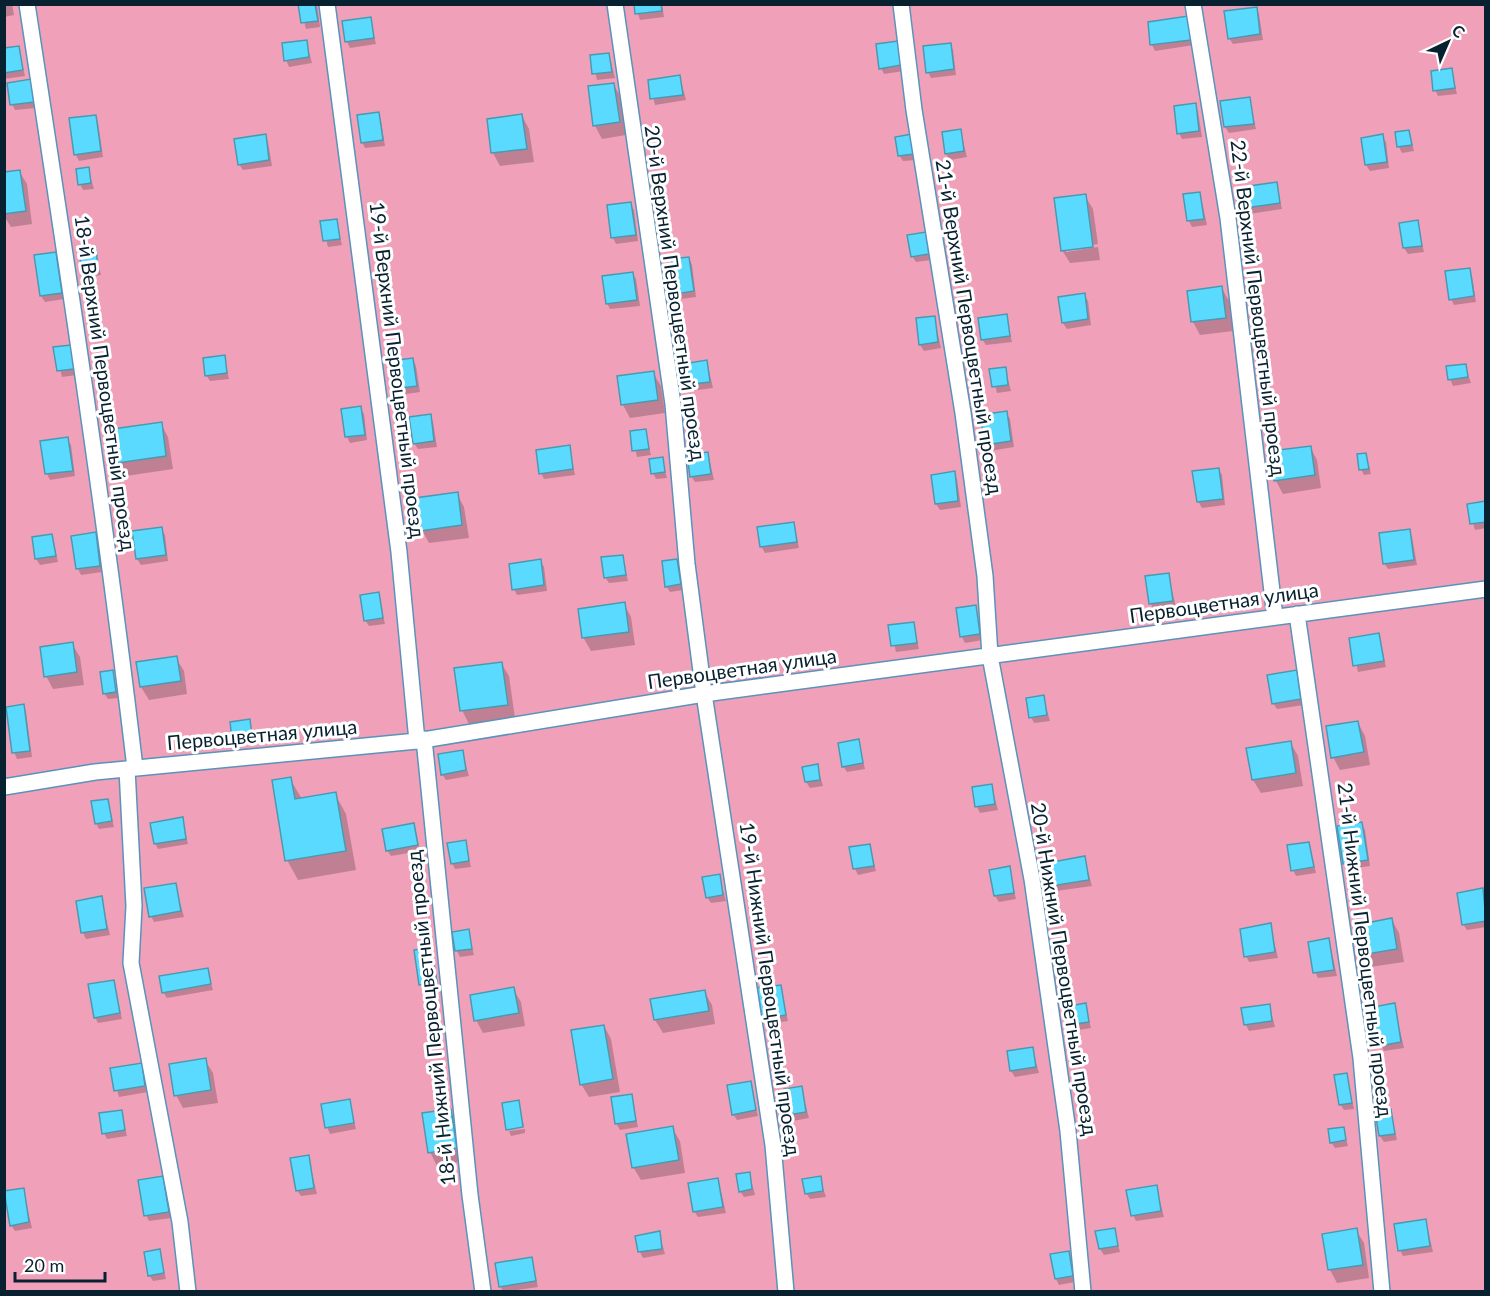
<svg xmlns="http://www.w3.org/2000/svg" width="1490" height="1296" viewBox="0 0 1490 1296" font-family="Lato,sans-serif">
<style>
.green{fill:#f1a0b9}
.shadow{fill:#0003}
.building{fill:#5adafe;stroke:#499ab1;stroke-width:1.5}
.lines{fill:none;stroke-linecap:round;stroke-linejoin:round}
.service-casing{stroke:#5993bb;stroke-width:18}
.service{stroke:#fff;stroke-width:15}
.labels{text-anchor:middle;stroke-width:6;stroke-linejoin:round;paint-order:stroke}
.street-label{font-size:20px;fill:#082131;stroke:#fff}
</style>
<rect width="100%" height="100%" fill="#e1ecf5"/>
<path class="green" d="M5 5H1485V1291H5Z"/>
<path class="shadow" d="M4 4H12L14 15 4 17Z
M300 4H317L320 27 306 29Z
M635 4H662L664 17 640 20Z
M1256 8 1259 14 1263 40 1233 44 1229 38Z
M370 19 376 44 350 48 347 42Z
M1149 23 1191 24 1194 45 1155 51 1152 45Z
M306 41 312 63 289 67 286 60Z
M897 43 904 71 884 74 881 68Z
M950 44 953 50 956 75 931 78 928 72Z
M18 48 25 76 4 79V50Z
M609 55 615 78 597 80 592 57Z
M1451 70 1457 94 1438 96 1435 90Z
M680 77 686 100 655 105 649 81Z
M30 81 36 108 15 110 12 104Z
M613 84 621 97 626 135 602 139 595 126Z
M1249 99 1256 129 1229 133 1225 127 1222 102Z
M1195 105 1198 111 1202 137 1182 139 1179 133Z
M378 113 381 120 385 146 365 148 362 142Z
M95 116 98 122 103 157 79 161 76 155Z
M522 116 529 129 534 162 500 166 493 153 488 120Z
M960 130 967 157 950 160 946 154Z
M1409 132 1414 151 1402 153 1399 147Z
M265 136 268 142 272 166 243 170 239 164Z
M1382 136 1386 142 1389 168 1370 171 1366 165Z
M914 142 917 160 903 161 899 155Z
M88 169 94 189 83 190 80 184Z
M19 171 27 184 32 224 11 227 4 216V173Z
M1276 183 1282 209 1243 215 1239 209Z
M1200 193 1207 225 1192 227 1189 221Z
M1085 196 1093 209 1098 244 1066 249V252L1098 247 1100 260 1070 263 1062 250Z
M630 204 634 210 638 241 616 244 613 238Z
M336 221 342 245 328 247 322 223Z
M1417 222 1424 252 1408 254 1404 248Z
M925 234 931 260 916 262 912 256Z
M95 250 101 275 87 277 84 271Z
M56 253 59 259 64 299 45 302 41 296Z
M689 258 692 265 696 297 681 299 677 293Z
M1469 269 1472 276 1476 302 1454 305 1451 299Z
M632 273 636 279 640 306 610 309 607 303Z
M1221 287 1229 301 1233 331 1200 335 1193 322Z
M1084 295 1088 301 1091 325 1067 329 1063 323Z
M1006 316 1012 342 986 345 982 339Z
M934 317 941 348 924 351 920 345Z
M55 348 73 352 77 375 62 377Z
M224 357 229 379 210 381 206 375Z
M413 360 416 366 420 392 399 395 395 389Z
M707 362 713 388 690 391 686 385Z
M1465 365 1471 383 1453 386 1450 379Z
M1005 368 1011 391 997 393 991 370Z
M653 373 661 386 665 413 630 418 623 405Z
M360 408 364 414 367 440 350 443 347 437Z
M1006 413 1010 419 1014 447 990 451 986 445Z
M430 416 433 422 437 447 418 449 414 443Z
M161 424 168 437 173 469 126 476 118 463 114 430Z
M645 430 651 455 637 457 631 432Z
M67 439 71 445 75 476 50 480 47 474Z
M569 447 575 475 544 479 541 473Z
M1310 447 1317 460 1321 488 1283 494 1276 481Z
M708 453 714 480 695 482 691 476Z
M1366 454 1371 474 1364 475 1361 469Z
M662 459 667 478 656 479 653 473Z
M1218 469 1222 475 1225 505 1202 508 1198 501Z
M954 473 957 479 961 507 940 510 936 504Z
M457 494 464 507 469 538 429 543 422 530Z
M1486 502V528L1475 530 1468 505Z
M794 524 799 548 765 553 761 546Z
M161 529 165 535 168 561 141 565 137 559 133 533Z
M1409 531 1412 537 1417 565 1388 569 1384 563Z
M95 534 98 540 102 572 81 575 78 569Z
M52 535 58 562 40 565 36 559Z
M622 556 628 581 609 583 605 577Z
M540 561 544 567 547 591 517 595 514 589Z
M677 561 683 590 670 592 666 586Z
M1168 574 1176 607 1154 610 1151 604Z
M378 594 385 624 369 626 365 620Z
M624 604 631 617 635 645 591 651 583 637Z
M975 607 983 640 965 643 962 637 958 609Z
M913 623 919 649 896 652 890 626Z
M1378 634 1386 667 1358 672 1351 639Z
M72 644 80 657 84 685 53 689 46 676Z
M176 658 184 671 187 694 149 700 141 687Z
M501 663 509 676 515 718 469 724 462 710Z
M112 672 118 698 108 699 104 693Z
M1296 672 1304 705 1277 709 1273 703Z
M1043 697 1050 721 1034 723 1031 717Z
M23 706 26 712 32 757 17 759 14 752Z
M249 721 255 743 237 745 232 723Z
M1358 723 1365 736 1370 765 1340 770 1333 757Z
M858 741 865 769 847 772 843 766Z
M1290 742 1298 756 1303 786 1261 793 1253 780Z
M462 752 469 776 446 780 442 774Z
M817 766 823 786 810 788 806 782Z
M290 779 302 799 335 794 346 814 356 870 298 880 287 860Z
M991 785 998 810 980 813 977 807Z
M107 800 114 827 99 829 96 823Z
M182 819 188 844 158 849 155 843Z
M1361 824 1365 830 1370 866 1348 869 1345 863Z
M414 825 420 851 391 856 387 850Z
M465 842 471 867 455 869 452 863Z
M1309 843 1316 873 1296 876 1293 870Z
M869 846 876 871 858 875 855 869Z
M1084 858 1092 886 1056 891 1053 885Z
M1009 868 1016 899 999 902 995 896Z
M719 876 726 901 711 903 707 897Z
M175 885 184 917 154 922 151 916Z
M1482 890 1486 896V927L1467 930 1463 924Z
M101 898 110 935 86 939 83 933Z
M1392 920 1399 933 1404 962 1370 967 1362 954Z
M1270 925 1278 958 1249 962 1246 956Z
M468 931 474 955 460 957 457 951Z
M1329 940 1337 976 1318 978 1315 972Z
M430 949 439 988 424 991 421 984Z
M207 969 213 990 167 998 163 992Z
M113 982 122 1019 98 1023 95 1017Z
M780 987 788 1021 767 1024 763 1018Z
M513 989 521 1002 525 1026 483 1033 476 1020Z
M704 991 712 1005 715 1024 663 1033 655 1020Z
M1085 1005 1091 1028 1072 1031 1069 1025Z
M1269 1005 1275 1027 1249 1031 1246 1025Z
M1394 1005 1404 1048 1384 1051 1381 1045Z
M604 1026 611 1039 620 1092 589 1097 581 1084Z
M1032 1049 1039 1073 1015 1077 1011 1071Z
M205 1060 213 1073 218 1103 183 1108 176 1095Z
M141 1064 148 1092 119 1097 111 1069Z
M1346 1075 1354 1109 1344 1110 1340 1104Z
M750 1082 758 1116 737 1120 733 1114Z
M801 1088 809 1118 793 1121 789 1115Z
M631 1095 638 1127 620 1130 616 1123Z
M349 1101 356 1129 330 1134 327 1127Z
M518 1102 524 1126 508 1128Z
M450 1110 457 1123 464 1161 437 1166 430 1152Z
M1390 1110 1397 1140 1384 1142 1380 1136Z
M121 1112 127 1136 107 1139 104 1133Z
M672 1128 680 1141 685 1173 641 1180 633 1167Z
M525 1129V1133L511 1136 509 1131Z
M1343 1129 1348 1146 1335 1148 1331 1142Z
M308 1157 317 1194 301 1196 297 1190Z
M749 1173 755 1195 744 1197 740 1191Z
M162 1178 171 1218 149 1221 146 1215Z
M820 1178 826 1197 810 1199 806 1193Z
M718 1179 726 1213 698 1217 694 1211Z
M1156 1186 1164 1217 1136 1221 1133 1215Z
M23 1190 32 1228 15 1231 11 1225Z
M1426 1221 1433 1252 1403 1256 1400 1250Z
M1114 1229 1120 1252 1104 1255 1100 1249Z
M1356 1230 1364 1243 1369 1278 1337 1283 1330 1270 1324 1235Z
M659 1233 665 1254 643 1258 640 1252Z
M159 1251 166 1279 153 1281 149 1275Z
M1068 1253 1075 1282 1059 1285 1056 1279Z
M531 1258 538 1287 503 1292 501 1287Z"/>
<path class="building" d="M298 4H315L318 21 301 23Z
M634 4H661L662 11 635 14Z
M1257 7 1260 34 1228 39 1224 11Z
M1188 16 1191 40 1150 45 1148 22Z
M371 17 374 38 345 42 342 21Z
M307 40 309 57 284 61 282 43Z
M898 41 901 65 879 69 876 44Z
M951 43 954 69 926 73 923 46Z
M19 46 23 70 4 73V48Z
M609 53 612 72 592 74 590 55Z
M1452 68 1455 88 1433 91 1431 71Z
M680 75 683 95 650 99 648 80Z
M31 79 34 102 10 105 7 83Z
M614 83 620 122 593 126 588 86Z
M1250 97 1254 124 1224 127 1220 101Z
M1196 103 1199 131 1177 134 1174 106Z
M379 112 383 140 361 143 357 115Z
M522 114 527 149 491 153 487 119Z
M96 115 101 151 74 155 69 118Z
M961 129 964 151 945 154 942 132Z
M1409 130 1412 145 1397 147 1395 132Z
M266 134 269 160 238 165 234 139Z
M912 134 914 154 898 156 895 137Z
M1383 134 1387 162 1365 165 1361 138Z
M89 167 91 183 78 185 76 169Z
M20 170 26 211 4 214V172Z
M1277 182 1280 203 1238 209 1235 188Z
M1200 192 1204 219 1187 221 1183 194Z
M1086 194 1093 247 1061 251 1054 198Z
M631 202 636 235 611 238 607 205Z
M337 219 340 239 323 241 320 221Z
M1418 220 1422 246 1403 248 1399 223Z
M926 232 929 254 911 257 907 235Z
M96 248 98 269 82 271 79 251Z
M56 252 62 293 40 296 34 255Z
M689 257 694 291 676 294 671 259Z
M1470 268 1474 296 1449 300 1445 271Z
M633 272 637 300 606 304 602 276Z
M1222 286 1226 318 1191 322 1187 291Z
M1085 293 1088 319 1062 323 1058 297Z
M1007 314 1010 336 981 340 978 318Z
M935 316 938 342 919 345 916 318Z
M71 345 74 369 57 371 53 347Z
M225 355 227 373 205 376 203 358Z
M413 358 417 386 394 389 390 361Z
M707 360 710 382 685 385 682 364Z
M1466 364 1468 377 1448 380 1446 366Z
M1006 367 1008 385 992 387 989 369Z
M654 371 658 400 621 405 617 376Z
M361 406 365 435 345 437 341 409Z
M1007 411 1011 441 985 445 980 415Z
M431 414 434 441 413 444 409 417Z
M162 422 166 456 117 463 113 429Z
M646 429 649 449 632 451 630 431Z
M68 437 73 471 45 474 40 441Z
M570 445 573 469 539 474 536 450Z
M1311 446 1315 475 1274 481 1270 451Z
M708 452 711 474 690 477 687 455Z
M1366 453 1369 469 1359 470 1357 454Z
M663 457 665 472 651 474 649 459Z
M1219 468 1223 499 1197 502 1192 471Z
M955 471 958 501 935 504 931 475Z
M458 492 462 525 420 531 415 498Z
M1486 501V522L1470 524 1467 504Z
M794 522 797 542 760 547 757 527Z
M162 527 166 555 136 559 132 531Z
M1410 529 1414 560 1383 564 1379 533Z
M96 532 100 566 76 569 71 536Z
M52 534 56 556 35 559 32 537Z
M623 555 626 575 604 578 601 557Z
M541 559 544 585 512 590 509 564Z
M677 559 681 584 665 587 662 561Z
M1169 573 1173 601 1149 604 1145 576Z
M379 592 383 618 364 621 360 595Z
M625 602 629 632 582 638 578 609Z
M976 605 980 634 960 637 956 608Z
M914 622 917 643 891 646 888 625Z
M1379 633 1384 661 1353 666 1349 638Z
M73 642 77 672 44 677 40 647Z
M177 656 181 681 140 687 136 662Z
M502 662 508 705 460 711 454 668Z
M113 670 116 692 103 694 100 672Z
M1297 670 1301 699 1272 704 1267 675Z
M1044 695 1047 715 1029 718 1026 698Z
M24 704 30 751 12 753 6 707Z
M250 719 252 737 232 739 230 722Z
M1358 721 1364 752 1331 758 1326 726Z
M859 739 863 763 842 767 838 743Z
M1291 741 1296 773 1252 780 1246 748Z
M463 750 466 770 441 775 438 754Z
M818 764 820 780 805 782 802 767Z
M291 777 295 799 336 792 346 851 285 861 272 780Z
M992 784 995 804 975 807 972 787Z
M108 799 112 821 95 824 91 801Z
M183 817 186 839 154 844 150 823Z
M1362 822 1368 860 1343 864 1337 826Z
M414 823 418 845 386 851 382 829Z
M466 840 469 861 451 864 447 843Z
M1309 842 1314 867 1291 871 1287 845Z
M870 844 874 866 853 869 849 847Z
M1085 856 1089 880 1051 886 1047 863Z
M1010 866 1014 893 994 896 989 870Z
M720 874 723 895 706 898 702 877Z
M176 883 181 911 149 917 144 888Z
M1483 888 1486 921 1462 925 1457 893Z
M102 896 107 929 81 933 76 901Z
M1392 918 1397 949 1361 955 1356 925Z
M1271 923 1275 952 1244 957 1240 929Z
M469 929 472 949 455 951 452 932Z
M1329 938 1334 970 1313 973 1308 942Z
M431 948 437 982 419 985 414 950Z
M208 968 211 984 162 993 159 976Z
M114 980 120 1013 94 1018 88 984Z
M781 985 786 1015 762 1019 757 988Z
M514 987 519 1013 474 1021 470 995Z
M705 990 709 1011 654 1020 650 999Z
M1086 1003 1089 1022 1067 1025 1064 1007Z
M1395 1003 1401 1042 1379 1046 1373 1007Z
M1270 1004 1272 1021 1244 1025 1241 1008Z
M604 1025 613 1079 580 1085 571 1030Z
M1033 1047 1036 1067 1010 1071 1007 1051Z
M206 1058 211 1090 174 1096 169 1064Z
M142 1063 145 1086 114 1091 110 1068Z
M1347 1073 1352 1103 1339 1105 1334 1075Z
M751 1081 756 1110 732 1115 727 1085Z
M802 1086 806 1112 788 1115 784 1089Z
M632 1094 636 1121 615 1124 611 1097Z
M350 1099 354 1123 325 1128 321 1104Z
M519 1100 523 1127 506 1130 502 1103Z
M451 1109 457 1148 428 1153 422 1113Z
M1391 1109 1395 1134 1379 1136 1375 1111Z
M122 1110 125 1130 102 1134 99 1113Z
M673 1126 679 1160 632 1168 626 1134Z
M1344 1127 1346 1140 1330 1143 1328 1129Z
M309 1155 314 1188 296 1191 290 1158Z
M750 1172 752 1189 739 1192 736 1174Z
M163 1176 169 1212 144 1216 138 1180Z
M821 1176 823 1191 805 1194 802 1179Z
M718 1178 723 1207 693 1212 688 1183Z
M1157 1185 1161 1211 1131 1216 1126 1190Z
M24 1188 29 1222 10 1226 4 1191Z
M1426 1219 1430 1246 1398 1251 1394 1224Z
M1115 1228 1118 1246 1099 1249 1095 1231Z
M1357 1228 1363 1265 1328 1270 1322 1234Z
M660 1231 662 1249 638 1252 635 1236Z
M160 1249 164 1273 148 1276 144 1252Z
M1069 1251 1073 1276 1055 1279 1050 1254Z
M532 1257 536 1281 499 1287 495 1263Z"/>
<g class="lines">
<g class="service-casing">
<path id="service" d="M27 4C66 259 105 512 135 768
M327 4 399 552 417 741
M615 4 673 404 687 564 704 694 773 1145 786 1292
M901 4 914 110 963 413 985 576 990 656 1032 879 1068 1131 1083 1292
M1193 4 1228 218 1275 617
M1297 614 1361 1058 1382 1292
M424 739 470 1195 483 1292
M127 769 134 906 131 963 180 1222 188 1292
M4 787 95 772 417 741 704 694 1486 589"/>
</g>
<use href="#service" class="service"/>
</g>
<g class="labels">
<g class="street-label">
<text transform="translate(675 293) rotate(82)" y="7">20-й Верхний Первоцветный проезд</text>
<text transform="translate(1258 308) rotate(83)" y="7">22-й Верхний Первоцветный проезд</text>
<text transform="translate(969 327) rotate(81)" y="7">21-й Верхний Первоцветный проезд</text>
<text transform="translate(397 370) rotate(83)" y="7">19-й Верхний Первоцветный проезд</text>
<text transform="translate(105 383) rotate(82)" y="7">18-й Верхний Первоцветный проезд</text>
<text transform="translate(1224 603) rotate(-8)" y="7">Первоцветная улица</text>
<text transform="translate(742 669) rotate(-8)" y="7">Первоцветная улица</text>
<text transform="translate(262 735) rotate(-5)" y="7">Первоцветная улица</text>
<text transform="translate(1365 950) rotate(83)" y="7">21-й Нижний Первоцветный проезд</text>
<text transform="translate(1064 969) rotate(81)" y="7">20-й Нижний Первоцветный проезд</text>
<text transform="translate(770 989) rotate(82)" y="7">19-й Нижний Первоцветный проезд</text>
<text transform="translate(431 1018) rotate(-96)" y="7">18-й Нижний Первоцветный проезд</text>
</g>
</g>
<rect width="1490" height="1296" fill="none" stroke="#082131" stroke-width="12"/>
<g transform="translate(1448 42) rotate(44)" stroke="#ffffff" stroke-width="4.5" paint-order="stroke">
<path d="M0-4.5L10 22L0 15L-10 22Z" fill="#082131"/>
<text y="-9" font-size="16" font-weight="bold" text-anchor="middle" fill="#082131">С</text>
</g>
<path d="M15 1272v9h90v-9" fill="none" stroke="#082131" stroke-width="3"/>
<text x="24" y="1272" font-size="18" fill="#082131" stroke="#ffffff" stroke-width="4.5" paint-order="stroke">20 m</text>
</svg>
